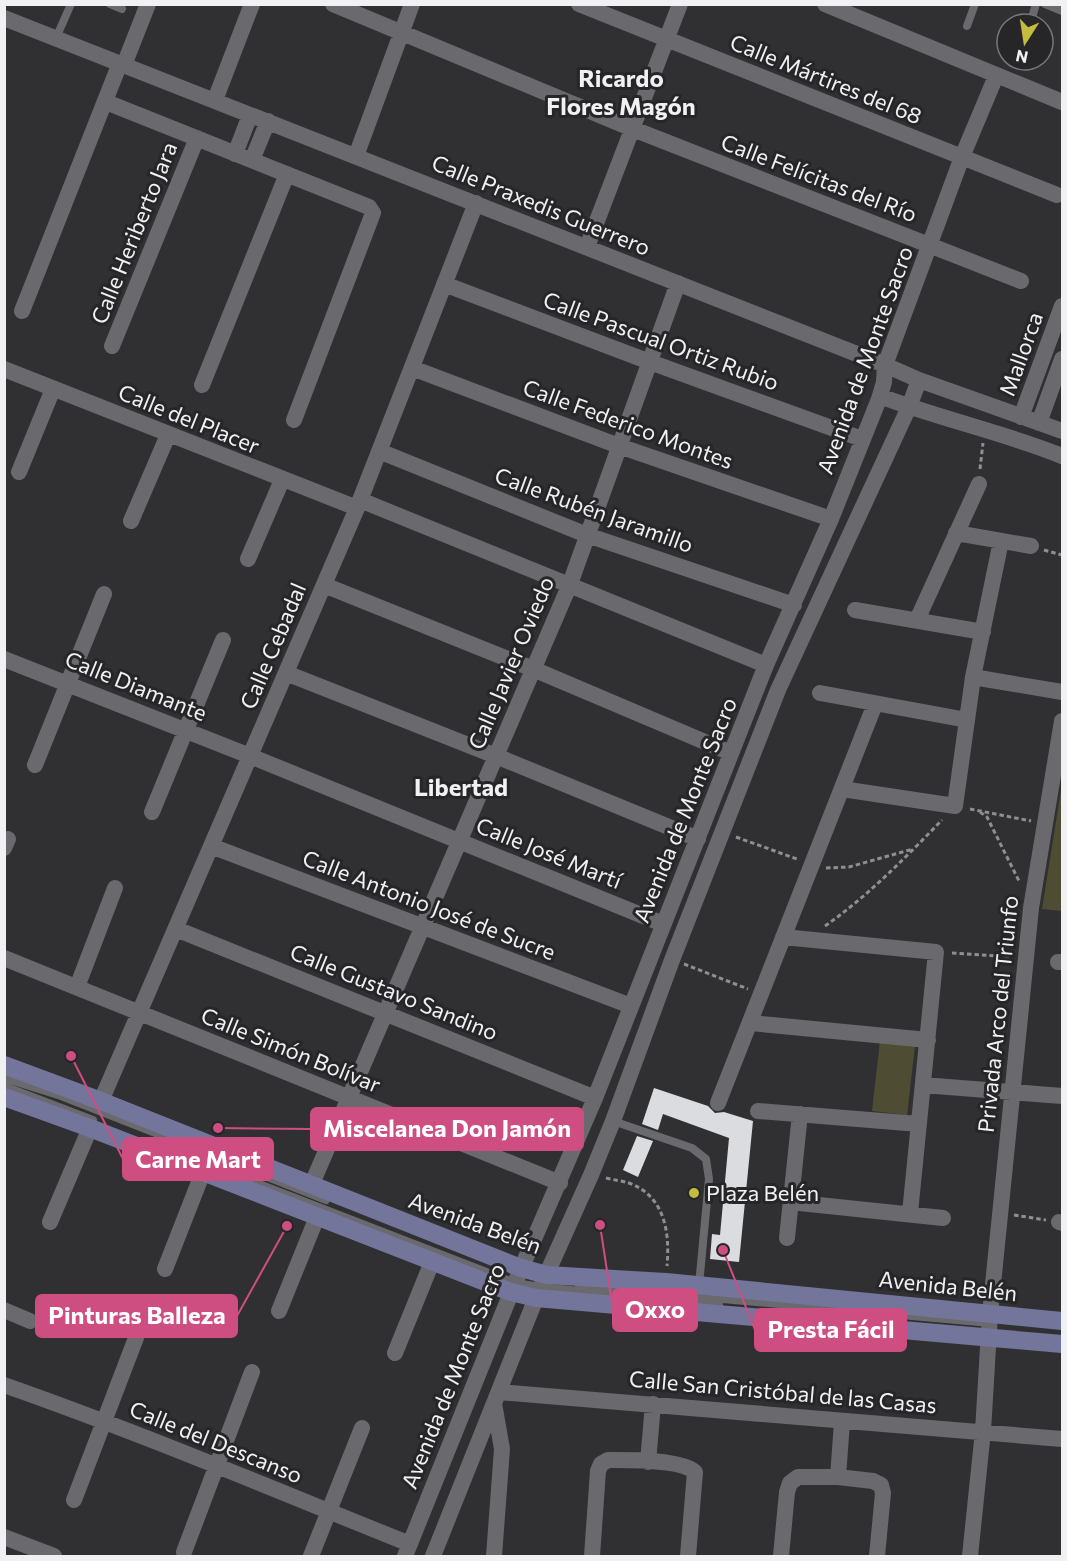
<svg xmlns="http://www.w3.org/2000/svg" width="1067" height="1561" viewBox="0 0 1067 1561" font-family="Commissioner,sans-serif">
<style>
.park{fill:#4e4d34}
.building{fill:#dbdcdf}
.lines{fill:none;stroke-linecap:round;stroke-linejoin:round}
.path{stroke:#8f8f92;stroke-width:3;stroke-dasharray:4.5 3;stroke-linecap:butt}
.lane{stroke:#6a6a6e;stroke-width:8}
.street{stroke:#6a6a6e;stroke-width:16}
.secondary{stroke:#73759a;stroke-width:18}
.poi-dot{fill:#c4bc3e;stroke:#262629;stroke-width:2}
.labels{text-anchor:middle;stroke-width:6;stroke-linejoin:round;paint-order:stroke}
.street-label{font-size:22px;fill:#f1f1f3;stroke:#262629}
.poi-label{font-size:22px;fill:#f1f1f3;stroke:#262629;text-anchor:start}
.neighbourhood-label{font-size:24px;font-weight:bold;fill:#f1f1f3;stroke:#262629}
.leader{fill:none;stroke:#ce4e81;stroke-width:2}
.callout-dot{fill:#ce4e81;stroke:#262629;stroke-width:2}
.callout{fill:#ce4e81;stroke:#ce4e81;stroke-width:2}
.callout-label{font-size:24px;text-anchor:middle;font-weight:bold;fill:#fff}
</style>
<rect width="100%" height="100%" fill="#303033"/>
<path class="park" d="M1061 790H1062V911L1042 909Z
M880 1041 915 1046 907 1115 872 1111Z"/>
<path class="building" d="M654 1088 708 1106 715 1113 724 1112 753 1121 739 1262 710 1259 712 1234 720 1235 729 1138 663 1114 658 1130 642 1124Z
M637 1136 653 1141 638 1177 623 1170Z"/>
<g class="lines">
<path class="path" d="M980 469 983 443
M1044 550 1062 555
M970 809 1031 821
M980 812 987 817 1019 881
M736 837 797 859
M826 868 849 867 913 849
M825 926C868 896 906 857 942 820
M952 953 1011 957
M684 964 748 989
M606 1178C614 1180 622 1181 629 1183 665 1196 670 1233 667 1266
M1014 1215 1046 1220"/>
<path class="lane" d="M110 4 122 9
M1045 4 1062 11
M1030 24 1036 4
M967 26 975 4
M56 38 71 4
M4 1078 61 1096 326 1200
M4 1086 93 1120
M613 1121 692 1148 706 1159 709 1179 699 1285
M156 1144 515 1283 541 1287 671 1300
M579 1286 990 1323
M690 1301 719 1305"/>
<path class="street" d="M333 4 633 129 1021 281
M579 4 1057 195
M825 4 1062 102
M4 18 885 365 919 380 1062 431
M124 65 148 4
M215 100 252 4
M106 102 369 207 373 213 294 420
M235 154 250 115
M356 156 412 4
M252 160 268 121
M587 247 680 4
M444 284 650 362 862 439
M22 311 120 63
M112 346 197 138
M412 368 619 446 831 519
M4 369 357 508
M202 385 287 174
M880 396C940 419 1003 432 1062 456
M1021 417 1062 306
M1039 423 1062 359
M379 451 587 535 794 605
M19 472 53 389
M360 500 766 665
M131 521 168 435
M956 533 1031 546
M248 559 282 480
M324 585 533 669 731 753
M855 610 983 632
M917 620 979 484
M4 659 250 756 663 924
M286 673 496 756 698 839
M973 677 1062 692
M820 693 967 720
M35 765 104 594
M842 789 955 806 973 677 1001 541
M152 812 223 640
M211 846 631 1006
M4 848 8 839
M176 929 595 1098
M783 937 936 952 910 1213
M4 958 560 1183
M1058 962H1062
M77 987 115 888
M750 1023 928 1040
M923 1085 1062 1096
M101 1101 357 508 476 203
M718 1103 875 704
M758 1111 919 1124
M311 1186 570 584 678 283
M790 1202 943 1218
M50 1222 90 1128
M1059 1222 1062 1223
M787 1238 800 1114
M165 1269 203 1172
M4 1310 30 1321
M279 1311 317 1217
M395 1353 432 1262
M4 1385C141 1433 275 1490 410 1544
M499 1392 1062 1439
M648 1462 653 1404
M838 1477 842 1422
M74 1500 139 1330
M4 1537 54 1556
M184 1552 252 1372
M311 1556 362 1428
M405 1556 515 1283 595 1098 766 665 831 519 879 399 884 382 885 365 962 157 996 76
M433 1556 536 1298 591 1175 613 1121 672 960 778 690 909 407 919 380
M494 1556 502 1449 494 1403
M592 1556 598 1471 601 1464 608 1460C627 1460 681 1459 695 1472L688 1556
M781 1556 787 1492 790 1483 798 1477H838L873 1481 881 1485 883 1493 877 1556
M970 1556 983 1431 990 1314 1031 908 1062 721"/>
<path class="secondary" d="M4 1065 101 1101 521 1268 547 1275 666 1282 1062 1321
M4 1097 90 1128 511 1292 536 1298 1062 1344"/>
</g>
<circle class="poi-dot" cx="694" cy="1193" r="6"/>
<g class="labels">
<g class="street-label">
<text transform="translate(826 79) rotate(22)" y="8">Calle Mártires del 68</text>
<text transform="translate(819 178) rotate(21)" y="8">Calle Felícitas del Río</text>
<text transform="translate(541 205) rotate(22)" y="8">Calle Praxedis Guerrero</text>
<text transform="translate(134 233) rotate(-68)" y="8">Calle Heriberto Jara</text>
<text transform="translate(661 341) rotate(20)" y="8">Calle Pascual Ortiz Rubio</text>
<text transform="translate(1021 354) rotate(-70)" y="8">Mallorca</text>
<text transform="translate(865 360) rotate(-70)" y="8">Avenida de Monte Sacro</text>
<text transform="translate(189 419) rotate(22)" y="8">Calle del Placer</text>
<text transform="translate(628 424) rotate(20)" y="8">Calle Federico Montes</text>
<text transform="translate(594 510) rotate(20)" y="8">Calle Rubén Jaramillo</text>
<text transform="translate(273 646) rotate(-67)" y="8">Calle Cebadal</text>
<text transform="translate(511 663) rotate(-67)" y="8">Calle Javier Oviedo</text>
<text transform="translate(136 686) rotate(22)" y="8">Calle Diamante</text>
<text transform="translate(685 810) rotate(-68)" y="8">Avenida de Monte Sacro</text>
<text transform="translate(549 853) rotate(22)" y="8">Calle José Martí</text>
<text transform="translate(429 905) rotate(21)" y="8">Calle Antonio José de Sucre</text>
<text transform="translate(394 992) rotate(22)" y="8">Calle Gustavo Sandino</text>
<text transform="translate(998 1014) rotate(-84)" y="8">Privada Arco del Triunfo</text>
<text transform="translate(291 1050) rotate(22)" y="8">Calle Simón Bolívar</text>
<text transform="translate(475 1223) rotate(20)" y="8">Avenida Belén</text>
<text transform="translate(948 1286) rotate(6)" y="8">Avenida Belén</text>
<text transform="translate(453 1376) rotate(-68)" y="8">Avenida de Monte Sacro</text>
<text transform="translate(783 1392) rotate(5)" y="8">Calle San Cristóbal de las Casas</text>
<text transform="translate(216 1442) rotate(22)" y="8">Calle del Descanso</text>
</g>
<g class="poi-label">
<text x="706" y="1201">Plaza Belén</text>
</g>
<g class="neighbourhood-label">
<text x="621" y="87">Ricardo<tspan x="621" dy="28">Flores Magón</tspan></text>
<text x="461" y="796">Libertad</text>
</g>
</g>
<path class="leader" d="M218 1128L311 1129M71 1056L123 1159M600 1225L613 1310M287 1226L237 1316M723 1250L755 1330"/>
<g class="callout-dot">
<circle cx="218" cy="1128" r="6"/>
<circle cx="71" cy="1056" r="6"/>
<circle cx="600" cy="1225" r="6"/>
<circle cx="287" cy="1226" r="6"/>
<circle cx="723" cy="1250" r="6"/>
</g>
<g class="callout">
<rect x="311" y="1108" width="272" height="42" rx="6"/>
<rect x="123" y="1138" width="150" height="42" rx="6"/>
<rect x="613" y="1289" width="84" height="42" rx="6"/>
<rect x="36" y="1295" width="201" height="42" rx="6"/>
<rect x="755" y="1309" width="151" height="42" rx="6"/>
</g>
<g class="callout-label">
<text x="447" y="1137">Miscelanea Don Jamón</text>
<text x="198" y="1168">Carne Mart</text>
<text x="655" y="1318">Oxxo</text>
<text x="137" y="1324">Pinturas Balleza</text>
<text x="831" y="1338">Presta Fácil</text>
</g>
<rect width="1067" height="1561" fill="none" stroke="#f1f1f3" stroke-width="12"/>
<g transform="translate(1025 42) rotate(192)"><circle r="28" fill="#262629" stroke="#77777a" stroke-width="1.5"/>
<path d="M0-4.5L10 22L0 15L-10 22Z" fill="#c4bc3e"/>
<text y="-9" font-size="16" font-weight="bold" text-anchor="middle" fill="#f1f1f3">N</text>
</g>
</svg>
